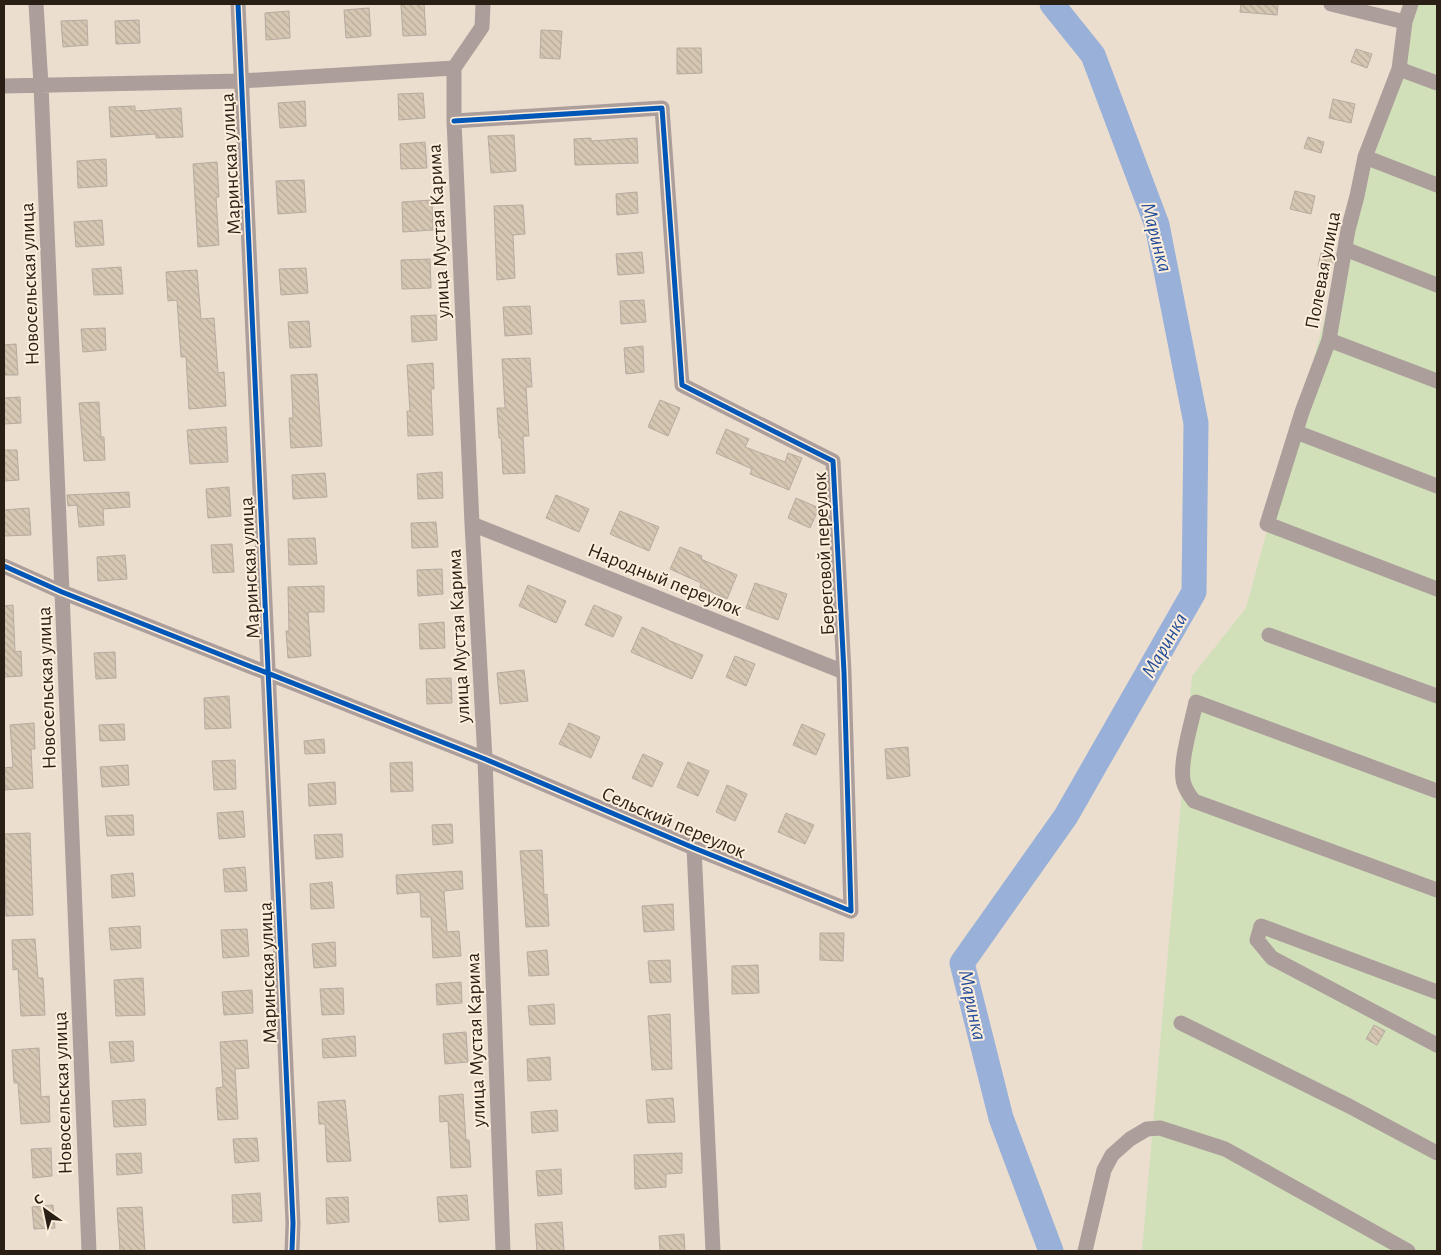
<svg xmlns="http://www.w3.org/2000/svg" width="1441" height="1255" viewBox="0 0 1441 1255" font-family="'Alegreya Sans',sans-serif">
<style>
.green{fill:#d2e0ba}
.lines{fill:none;stroke-linecap:round;stroke-linejoin:round}
.river{stroke:#99b0d8;stroke-width:25}
.building{fill:url(#building-back-hatch);stroke:#b5ab9f}
.minor{stroke:#ac9f9b;stroke-width:15}
.cycleway-casing{stroke:#fdeedc;stroke-width:8}
.cycleway{stroke:#0057b8;stroke-width:5}
.labels{text-anchor:middle;stroke-width:4;stroke-linejoin:round;paint-order:stroke}
.street-label{font-size:20px;fill:#291f15;stroke:#fdeedc}
.water-label{font-size:21px;font-style:italic;fill:#224d99;stroke:#fdeedc}
</style>
<defs>
<pattern id="building-back-hatch" width="6" height="6" patternUnits="userSpaceOnUse" patternTransform="scale(1.25)"><rect width="6" height="6" fill="#d6c7b3"/><path d="M-1 5l2 2M0 0l6 6M5-1l2 2" fill="none" stroke="#b8aa99"/></pattern>
</defs>
<rect width="100%" height="100%" fill="#ebdecf"/>
<path class="green" d="M1410 4H1437V1251H1142L1192 676 1246 608Z"/>
<g class="lines">
<path class="river" d="M1051 1251 1001 1118 962 963 1066 816 1194 592 1196 423 1157 225 1093 55 1052 4"/>
</g>
<path class="building" d="M401 4H424L426 35 403 36Z
M1241 4H1278L1277 15 1240 12Z
M369 8 371 36 346 38 344 10Z
M289 11 290 38 266 40 265 13Z
M87 20 88 45 63 47 61 21Z
M139 20 140 43 116 44 115 21Z
M541 30 562 31 560 59 540 58Z
M677 48H701L702 73 677 74Z
M1356 49 1372 54 1367 68 1351 62Z
M423 93 425 118 399 120 398 94Z
M1333 99 1355 104 1351 123 1329 118Z
M305 101 306 126 280 128 278 103Z
M135 106V111L181 108 183 137 156 138V134L111 137 109 107Z
M514 135 516 171 491 173 488 136Z
M1308 137 1324 142 1321 153 1304 148Z
M591 138V141L637 138 638 163 575 165 574 139Z
M425 142 427 168 401 169 400 144Z
M106 159 107 186 78 188 77 161Z
M217 162 219 197H216L219 245 198 247 193 164Z
M304 180 306 212 278 214 276 181Z
M1295 191 1315 196 1311 214 1290 209Z
M637 192 638 213 617 215 616 194Z
M432 200 433 230 403 232 402 202Z
M523 205 525 234 513 235 515 278 497 280 494 206Z
M102 220 104 245 76 247 74 222Z
M642 252 644 273 618 275 616 254Z
M1321 253 1334 257 1330 269 1318 266Z
M430 259 431 288 402 289 401 260Z
M121 267 123 294 94 295 92 269Z
M306 268 308 293 281 295 279 269Z
M197 270 201 319 214 318 218 373 224 372 226 406 189 409 186 357H181L177 300 168 301 166 272Z
M644 300 646 322 621 324 620 301Z
M530 306 532 334 505 336 503 307Z
M436 315 437 340 412 342 411 316Z
M309 321 311 347 290 348 288 322Z
M105 328 106 350 83 352 81 329Z
M16 344 18 375H4V345Z
M643 346 644 372 626 374 624 348Z
M530 358 532 387H526L529 436H523L525 473 503 474 501 438H499L497 408H505L502 359Z
M433 363 434 389H431L433 435 408 436 407 411H410L407 365Z
M317 374 322 446 291 448 289 418H293L291 375Z
M20 397 21 423 4 424V398Z
M660 400 680 408 668 436 648 427Z
M99 402 101 437H104L105 460 84 461 79 403Z
M226 427 228 462 190 464 187 430Z
M726 429 749 439 745 447 785 462 788 453 802 458 789 490 750 474 752 469 716 453Z
M4 450H17L19 480 4 481Z
M442 472 443 498 418 499 417 474Z
M325 473 327 497 293 499 292 475Z
M229 487 231 516 208 518 206 489Z
M129 492 130 507 103 509 104 525 79 527 77 505 68 506 67 495Z
M556 495 589 509 579 532 546 518Z
M796 498 819 508 810 528 788 518Z
M29 508 31 535 4 536V510Z
M620 511 659 527 649 551 610 534Z
M436 522 438 547 412 548 411 523Z
M315 538 317 564 289 565 288 539Z
M232 544 234 572 213 573 211 545Z
M680 547 702 556 701 559 737 575 727 599 700 587 701 583 670 569Z
M125 555 127 579 98 581 97 557Z
M442 569 443 594 418 596 417 570Z
M755 583 787 594 778 620 746 608Z
M528 585 566 601 556 623 519 606Z
M324 586V612H308L311 656 288 658 286 631H289L288 587Z
M13 605 15 652 21 651 22 676 4 677V606Z
M594 605 622 617 613 637 585 625Z
M444 622 445 648 420 649 419 624Z
M642 627 668 639V640L703 655 692 679 631 652Z
M115 652 116 678 96 679 94 653Z
M735 656 755 664 746 686 726 677Z
M524 670 528 701 500 704 497 673Z
M451 678 452 703 427 704 426 679Z
M229 696 231 728 205 729 204 698Z
M34 723 35 749H31L33 788 5 790 4 768 13 767 10 725Z
M569 723 600 737 591 758 559 744Z
M124 724 125 740 100 741 99 725Z
M802 724 825 734 816 755 793 745Z
M324 739 325 753 305 754 304 741Z
M908 747 910 776 887 779 885 749Z
M643 754 663 763 652 787 632 778Z
M235 760 236 789 214 790 212 761Z
M412 762 413 791 391 792 390 763Z
M688 762 709 771 698 796 677 787Z
M128 765 129 785 102 787 100 767Z
M335 782 336 804 309 806 308 784Z
M727 785 747 794 735 821 716 812Z
M243 811 245 837 219 839 217 813Z
M786 813 814 825 805 844 778 832Z
M133 815 134 835 107 836 105 816Z
M452 824 453 843 433 845 432 825Z
M30 833 33 915 6 916 4 834Z
M342 834 343 857 316 859 314 835Z
M542 850 544 895 547 894 549 926 526 927 520 851Z
M245 867 247 891 225 892 223 869Z
M462 871 463 889 444 891 447 932 459 931 461 956 433 958 431 917H421L420 892 397 894 396 875Z
M133 873 135 896 112 898 111 875Z
M332 882 334 908 311 909 310 884Z
M673 904 674 930 644 932 642 906Z
M140 926 141 948 111 950 109 928Z
M247 929 249 956 223 958 221 930Z
M820 933H844L843 961 820 960Z
M35 939 38 978H43L45 1015 21 1016 18 969 13 970 12 940Z
M335 942 336 966 314 968 312 944Z
M547 950 549 975 529 976 527 952Z
M670 960 671 982 650 983 648 961Z
M758 965 759 993 732 994V966Z
M143 978 145 1015 116 1016 114 980Z
M461 982 462 1003 437 1005 436 984Z
M343 988 344 1014 322 1015 320 989Z
M252 990 253 1013 224 1015 222 992Z
M554 1004 555 1024 530 1025 528 1006Z
M670 1014 672 1069 652 1070 648 1016Z
M1374 1025 1385 1031 1377 1045 1366 1039Z
M466 1032 468 1062 445 1064 443 1034Z
M355 1036 356 1056 323 1058 322 1039Z
M247 1040 249 1068 235 1069 238 1119 218 1120 216 1088 223 1087 220 1042Z
M133 1041 134 1061 111 1063 109 1042Z
M39 1048 41 1097 49 1096 50 1122 21 1124 18 1083H14L12 1050Z
M550 1057 551 1080 528 1081 527 1059Z
M463 1094 466 1140H469L471 1167 451 1168 448 1121 440 1122 439 1096Z
M673 1098 675 1122 648 1123 646 1100Z
M145 1099 146 1125 114 1127 112 1101Z
M345 1100 351 1161 327 1162 325 1124H319L318 1102Z
M557 1110 558 1131 532 1133 531 1112Z
M257 1138 259 1161 235 1163 233 1139Z
M51 1148 52 1176 33 1178 31 1149Z
M141 1153 142 1173 117 1175 116 1154Z
M682 1153V1173L666 1174V1187L635 1189 634 1155Z
M561 1169 562 1194 538 1196 536 1171Z
M260 1193 262 1221 233 1223 232 1195Z
M467 1195 469 1220 439 1222 437 1197Z
M348 1197 349 1222 327 1224 326 1198Z
M53 1205 55 1228 34 1229 32 1207Z
M142 1207 145 1251H120L117 1208Z
M562 1222 564 1251H537L535 1224Z
M684 1234 685 1251H660L659 1236Z"/>
<g class="lines">
<path class="minor" d="M36 4 41 85 62 592 89 1251
M238 4 293 1223 292 1251
M483 4 482 27 454 68V121L472 524 485 759 503 1251
M1331 4 1405 22
M1411 4 1405 22 1399 69 1365 157 1357 196 1348 230 1329 340 1302 412 1267 524 1437 589
M1399 69 1437 83
M4 86 241 81 454 68
M1365 157 1437 185
M1345 249 1437 285
M1329 340 1437 381
M1296 432 1437 486
M472 524 844 672
M4 566 62 592 485 759 694 848 851 911 844 672 833 461 682 385 662 108 454 121
M1269 635 1437 696
M1437 791 1196 702C1192 722 1178 766 1184 784 1186 790 1190 796 1194 801L1437 890
M694 848 713 1251
M1437 992 1261 926 1257 940 1272 958 1437 1045
M1181 1023 1349 1106 1437 1153
M1085 1251 1104 1170 1112 1155 1130 1139 1147 1129 1160 1128 1225 1149 1408 1251"/>
<g class="cycleway-casing">
<path id="cycleway" d="M238 4 293 1223 292 1251
M4 566 62 592 485 759 694 848 851 911 844 672 833 461 682 385 662 108 454 121"/>
</g>
<use href="#cycleway" class="cycleway"/>
</g>
<g class="labels">
<g class="street-label">
<text transform="translate(230 164) rotate(-93)" y="7">Маринская улица</text>
<text transform="translate(438 231) rotate(-93)" y="7">улица Мустая Карима</text>
<text transform="translate(1322 270) rotate(-79)" y="7">Полевая улица</text>
<text transform="translate(29 284) rotate(-92)" y="7">Новосельская улица</text>
<text transform="translate(823 554) rotate(-93)" y="7">Береговой переулок</text>
<text transform="translate(249 568) rotate(-93)" y="7">Маринская улица</text>
<text transform="translate(665 579) rotate(22)" y="7">Народный переулок</text>
<text transform="translate(458 636) rotate(-93)" y="7">улица Мустая Карима</text>
<text transform="translate(46 688) rotate(-92)" y="7">Новосельская улица</text>
<text transform="translate(674 822) rotate(23)" y="7">Сельский переулок</text>
<text transform="translate(267 973) rotate(-92)" y="7">Маринская улица</text>
<text transform="translate(475 1040) rotate(-92)" y="7">улица Мустая Карима</text>
<text transform="translate(62 1093) rotate(-92)" y="7">Новосельская улица</text>
</g>
<g class="water-label">
<text transform="translate(1157 237) rotate(75)" y="7">Маринка</text>
<text transform="translate(1164 645) rotate(-60)" y="7">Маринка</text>
<text transform="translate(973 1005) rotate(78)" y="7">Маринка</text>
</g>
</g>
<rect width="1441" height="1255" fill="none" stroke="#291f15" stroke-width="10"/>
<g transform="translate(45 1210) rotate(327)" stroke="#fdeedc" stroke-width="4" paint-order="stroke">
<path d="M0-4L9 19L0 12L-9 19Z" fill="#291f15"/>
<text y="-8" font-size="14" font-weight="bold" text-anchor="middle" fill="#291f15">С</text>
</g>
</svg>
